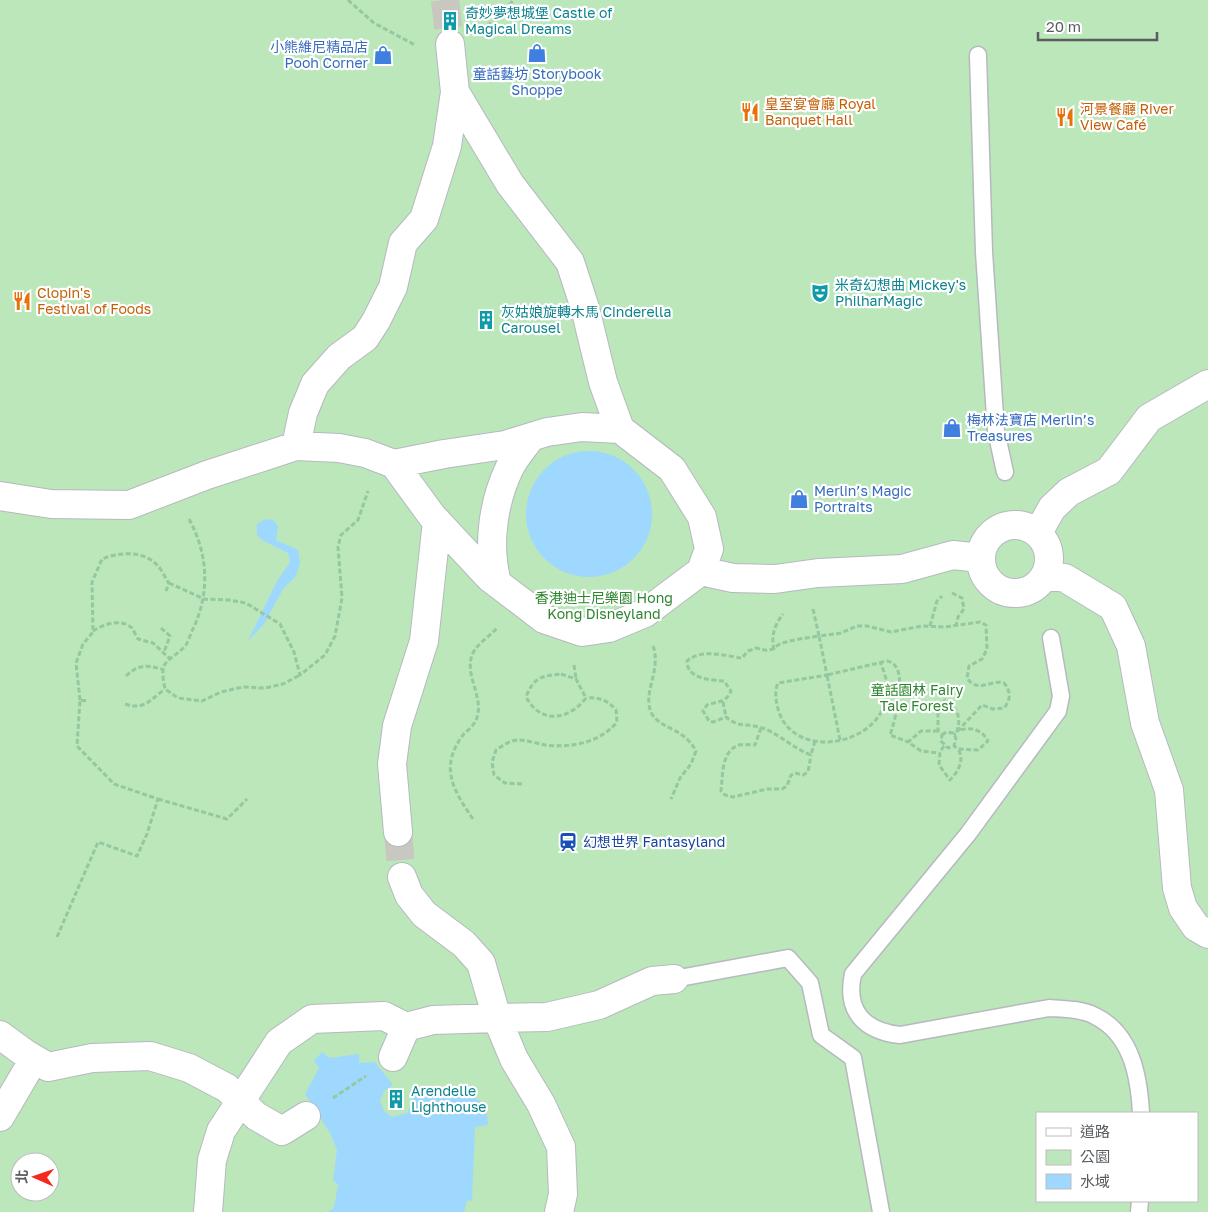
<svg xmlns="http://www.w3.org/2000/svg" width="1208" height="1212" viewBox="0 0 1208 1212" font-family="'Golos Text','Noto Sans TC',sans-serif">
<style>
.green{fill:#bbe7ba;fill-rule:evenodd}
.water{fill:#9ed8ff}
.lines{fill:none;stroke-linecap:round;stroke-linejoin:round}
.street-tunnel{stroke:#c8c7c0;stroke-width:28;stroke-dasharray:28 14;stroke-linecap:butt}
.lane-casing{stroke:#b6b9be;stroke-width:19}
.street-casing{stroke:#b6b9be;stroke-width:30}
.path{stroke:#93c8a0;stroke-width:3;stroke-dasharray:5 2.5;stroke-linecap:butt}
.lane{stroke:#fff;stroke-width:16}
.street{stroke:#fff;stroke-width:28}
.labels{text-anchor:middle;stroke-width:4.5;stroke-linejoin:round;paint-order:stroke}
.culture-label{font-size:14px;fill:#0d838f;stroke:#fff;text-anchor:start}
.shop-label{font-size:14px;fill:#366cbe;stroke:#fff;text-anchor:start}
.food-label{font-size:14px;fill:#c56008;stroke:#fff;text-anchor:start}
.park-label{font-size:14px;fill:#2e852f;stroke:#fff}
.transit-label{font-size:14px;fill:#164399;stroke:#fff;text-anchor:start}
</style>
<rect width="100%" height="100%" fill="#edeae0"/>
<path class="green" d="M0 0H1208V1212H0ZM1037 1113H1197V1201H1037ZM20 1162H50V1192H20Z"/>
<path class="water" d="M526 514a63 63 0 1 1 126 0a63 63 0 1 1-126 0Z
M266 519 273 520 278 526 276 540 298 550 300 563 296 576 283 589 264 624 248 641 277 581 290 562 288 553 262 540 257 535V524Z
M322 1052 329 1058 359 1054V1063L375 1062 393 1085 384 1091 380 1101 384 1111 392 1117 407 1113 412 1103 410 1093 414 1088 463 1089 486 1106 488 1125 475 1127 472 1201 467 1200 464 1212H328L334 1208 338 1185 333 1180 337 1150 330 1133 305 1094 319 1068 314 1061Z"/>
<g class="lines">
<path class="street-tunnel" d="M445 0 450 44
M398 832 402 877"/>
<g class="lane-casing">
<path id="lane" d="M978 55 984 252 996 431 1005 472
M1051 638 1061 696 1058 711 968 834 853 974C845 1011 864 1031 900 1035L1049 1008C1064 1009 1082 1009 1095 1016 1132 1034 1139 1077 1141 1113
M674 979 788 958 810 983 821 1035 853 1058 881 1212
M1139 1212 1140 1201"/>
</g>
<g class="street-casing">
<path id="street" d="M450 44 455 92
M296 446 303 413 315 384 339 357 365 338 376 321 393 287 403 243 424 219 447 146 455 92 510 184 570 262 585 308 603 382 620 429 672 469 702 517 709 549 701 571
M394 464 444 454 505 445 547 432 582 427 620 429
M0 496 51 504 129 505 207 475 296 446 339 448 365 453 394 464 432 516 489 577 544 619 582 632 609 628 645 613 701 571 733 578 775 579 818 573 902 569 953 555 980 558
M981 559a34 34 0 1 1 68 0a34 34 0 1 1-68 0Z
M1038 533 1052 508 1069 492 1109 471 1149 418 1208 384
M1045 575 1065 578 1113 607 1131 646 1145 723 1169 790 1177 888 1183 908 1196 927 1208 934
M497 583C487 546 493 503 509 469 514 458 524 447 531 437
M398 832 392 764 397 726 424 641 437 521
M0 1035 26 1054 48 1067 92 1058 150 1056 189 1068 227 1088 256 1116 282 1131 306 1116
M393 1057 406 1027 433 1020 497 1018 481 963 464 944 424 914 409 895 402 877
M0 1117 34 1059
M208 1212 212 1160 221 1131 279 1042 312 1019 384 1016 406 1027
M559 1212 563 1194 561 1147 541 1104 514 1059 497 1018 547 1017 599 1005 652 981 674 979"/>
</g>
<path class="path" d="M348 0 374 23 415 45
M482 31 514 0
M189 519C208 554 210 591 194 627 191 632 189 640 186 645 169 664 158 657 165 689L178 698 202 701 221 692 243 687 265 688 283 684 300 675
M169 583 204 599 229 600 246 603 280 624 294 652 300 675 325 655 335 636 342 598 338 547 341 535 358 520 368 491
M952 593 962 598 964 609 958 617 956 626
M813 609 819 636 841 633 857 626H867L891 632 922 626 945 627 980 622 986 625 987 649 982 659 969 666 967 678C978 694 991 679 1004 683 1011 691 1011 700 1004 708L993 709 982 705 954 735
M930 626 937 601 942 596
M161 628 170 636 164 652
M93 631C104 624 120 618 132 628 134 631 136 636 138 639L153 643 169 658
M653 646C662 671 641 694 652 714 662 730 683 727 696 751L691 764 680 778 671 799
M774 650C771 636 774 626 783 614
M574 665 576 679
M561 674 576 679 586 698C569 720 541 725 526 697 534 677 541 676 561 674Z
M126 676C139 664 146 665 162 669
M80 700 76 663 83 644 93 632 92 582 102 559C119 552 144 550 158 566 162 570 165 578 169 583L166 591
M723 702 726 717
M125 704C144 711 151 699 165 689
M761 728 755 745C750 745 744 744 739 745 721 751 723 775 721 791L725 795 733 797 767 789H782L787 786 791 775 795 773 803 775 808 772 811 755
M938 731H921L908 742 921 751 939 753
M942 735 946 732 953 733 956 738 954 746 948 748 941 741 942 735 938 731V710L945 700C956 708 962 716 957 731 971 726 981 729 988 741L978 750 958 749 954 746
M840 740 827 675 887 661C911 665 895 720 890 735L908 742
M815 741 811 755C792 748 778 732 759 727 744 723 739 728 726 717L713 722 709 721 703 711 707 705C718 701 726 703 731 691L724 681C710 680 687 679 687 661 702 648 725 656 742 658L748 651 756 648C777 654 770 646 786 642 796 639 808 638 819 636L827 675 778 683C774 692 776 700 778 709 793 763 884 746 887 692 888 682 884 671 880 662
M944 746 940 752 939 765 950 780C958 772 965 760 958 749
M522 784 505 783 494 775 492 762 496 750C502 746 509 741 517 740 526 740 536 743 545 745 571 748 600 743 617 722L616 710C607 700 600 697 586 698
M158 799 227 819 247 799
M473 819C453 790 439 767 463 735 468 730 476 724 477 717 484 696 463 674 473 653 478 643 490 636 497 628
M57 937 98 842 137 856 147 834 158 799 114 784 77 746 80 700 88 701
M333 1098 366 1076"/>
<use href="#lane" class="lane"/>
<use href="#street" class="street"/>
</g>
<defs>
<g id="building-bare" transform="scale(1.5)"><path d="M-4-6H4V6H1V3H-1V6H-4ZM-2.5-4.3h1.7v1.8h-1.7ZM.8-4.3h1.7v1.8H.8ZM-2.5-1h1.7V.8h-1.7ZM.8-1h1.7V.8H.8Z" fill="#0f9aa8" stroke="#fff" stroke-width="2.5" paint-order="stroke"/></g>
<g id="shop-bare" transform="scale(1.5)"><path d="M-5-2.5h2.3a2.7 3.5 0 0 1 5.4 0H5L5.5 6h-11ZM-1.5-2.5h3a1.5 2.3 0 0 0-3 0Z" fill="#3f7fe0" stroke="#fff" stroke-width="2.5" paint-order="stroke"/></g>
<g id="restaurant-bare" transform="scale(1.5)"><path d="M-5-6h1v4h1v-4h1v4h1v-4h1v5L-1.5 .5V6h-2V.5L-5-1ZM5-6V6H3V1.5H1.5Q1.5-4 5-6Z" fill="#e8710a" stroke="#fff" stroke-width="2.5" paint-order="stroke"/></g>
<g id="theatre-bare" transform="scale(1.5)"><path d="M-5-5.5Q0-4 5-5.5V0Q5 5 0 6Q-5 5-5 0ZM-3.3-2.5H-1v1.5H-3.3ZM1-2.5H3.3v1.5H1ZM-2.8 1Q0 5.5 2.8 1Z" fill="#0f9aa8" stroke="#fff" stroke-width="2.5" paint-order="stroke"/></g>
<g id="station-bare" transform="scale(1.5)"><path d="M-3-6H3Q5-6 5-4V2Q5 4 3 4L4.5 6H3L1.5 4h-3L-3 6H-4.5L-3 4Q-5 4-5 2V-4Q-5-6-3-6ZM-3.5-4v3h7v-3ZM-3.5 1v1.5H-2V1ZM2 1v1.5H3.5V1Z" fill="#1a4fb4" stroke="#fff" stroke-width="2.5" paint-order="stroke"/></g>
</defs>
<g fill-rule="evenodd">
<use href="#building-bare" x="450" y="21"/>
<use href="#shop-bare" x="537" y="53"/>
<use href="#shop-bare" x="383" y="55"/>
<use href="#restaurant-bare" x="750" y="112"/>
<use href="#restaurant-bare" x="1065" y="117"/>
<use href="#theatre-bare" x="820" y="293"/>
<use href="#restaurant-bare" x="22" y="301"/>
<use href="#building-bare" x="486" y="320"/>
<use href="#shop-bare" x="952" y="428"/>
<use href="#shop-bare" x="799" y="499"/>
<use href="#station-bare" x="568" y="842"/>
<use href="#building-bare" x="396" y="1099"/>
</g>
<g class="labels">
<g class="culture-label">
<text x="465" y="18">奇妙夢想城堡 Castle of<tspan x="465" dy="16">Magical Dreams</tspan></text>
<text x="835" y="290">米奇幻想曲 Mickey's<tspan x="835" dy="16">PhilharMagic</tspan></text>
<text x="501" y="317">灰姑娘旋轉木馬 Cinderella<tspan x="501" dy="16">Carousel</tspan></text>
<text x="411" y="1096">Arendelle<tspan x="411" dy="16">Lighthouse</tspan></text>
</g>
<g class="shop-label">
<text x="368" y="52" text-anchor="end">小熊維尼精品店<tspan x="368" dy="16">Pooh Corner</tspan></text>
<text x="537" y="79" text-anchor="middle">童話藝坊 Storybook<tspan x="537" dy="16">Shoppe</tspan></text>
<text x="967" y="425">梅林法寶店 Merlin’s<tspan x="967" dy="16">Treasures</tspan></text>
<text x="814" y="496">Merlin’s Magic<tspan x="814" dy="16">Portraits</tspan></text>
</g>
<g class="food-label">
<text x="765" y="109">皇室宴會廳 Royal<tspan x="765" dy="16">Banquet Hall</tspan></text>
<text x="1080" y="114">河景餐廳 River<tspan x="1080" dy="16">View Café</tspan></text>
<text x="37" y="298">Clopin's<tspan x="37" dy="16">Festival of Foods</tspan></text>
</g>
<g class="park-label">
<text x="604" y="603">香港迪士尼樂園 Hong<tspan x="604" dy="16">Kong Disneyland</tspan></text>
<text x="917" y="695">童話園林 Fairy<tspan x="917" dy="16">Tale Forest</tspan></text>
</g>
<g class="transit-label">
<text x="583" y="847">幻想世界 Fantasyland</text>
</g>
</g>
<rect x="1036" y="1112" width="162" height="90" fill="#ffffff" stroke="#bdbec0"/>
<rect x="1046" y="1128" width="25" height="8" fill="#ffffff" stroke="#bdbec0"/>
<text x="1080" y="1137" font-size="15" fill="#595d62">道路</text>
<rect x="1046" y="1150" width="25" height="15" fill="#bbe7ba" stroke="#bdbec0"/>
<text x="1080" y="1162" font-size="15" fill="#595d62">公園</text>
<rect x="1046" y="1174" width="25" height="15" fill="#9ed8ff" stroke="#bdbec0"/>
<text x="1080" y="1187" font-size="15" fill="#595d62">水域</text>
<g transform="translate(35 1177) rotate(272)"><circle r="24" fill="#ffffff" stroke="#bdbec0"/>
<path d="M0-4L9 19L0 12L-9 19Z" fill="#f5281e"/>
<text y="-8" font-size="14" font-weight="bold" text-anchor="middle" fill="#595d62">北</text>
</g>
<path d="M1038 32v8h119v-8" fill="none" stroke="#595d62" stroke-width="2.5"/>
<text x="1046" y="32" font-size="15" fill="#595d62" stroke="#ffffff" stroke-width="4" paint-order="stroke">20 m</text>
</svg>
